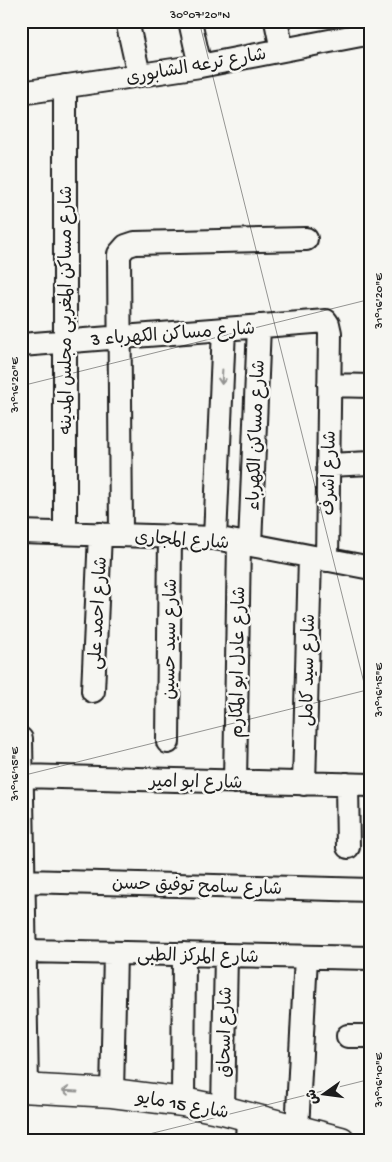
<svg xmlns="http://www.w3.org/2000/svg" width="392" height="1162" viewBox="0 0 392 1162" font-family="'Gochi Hand','Playpen Sans Arabic',sans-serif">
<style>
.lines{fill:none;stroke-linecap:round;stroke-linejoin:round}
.minor-casing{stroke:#1c1c1c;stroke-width:26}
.major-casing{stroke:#1c1c1c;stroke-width:31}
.minor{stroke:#f6f6f2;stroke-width:22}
.major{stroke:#f6f6f2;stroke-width:28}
.oneway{stroke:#949492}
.ticks{fill:none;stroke:#1c1c1c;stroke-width:1;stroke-opacity:0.45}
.labels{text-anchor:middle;stroke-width:5;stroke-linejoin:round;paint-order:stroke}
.street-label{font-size:18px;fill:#1c1c1c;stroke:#f6f6f2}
.neatline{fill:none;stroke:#1c1c1c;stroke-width:2}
.ticks-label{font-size:12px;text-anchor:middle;fill:#1c1c1c}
</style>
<rect width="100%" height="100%" fill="#f6f6f2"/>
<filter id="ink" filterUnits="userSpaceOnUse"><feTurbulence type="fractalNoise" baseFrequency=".02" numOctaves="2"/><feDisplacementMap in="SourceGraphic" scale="10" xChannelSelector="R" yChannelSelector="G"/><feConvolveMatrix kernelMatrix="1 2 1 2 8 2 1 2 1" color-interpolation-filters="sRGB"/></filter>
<g filter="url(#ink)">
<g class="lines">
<g class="minor-casing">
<path id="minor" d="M127 21 139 75
M190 21 200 66
M276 21 282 50
M65 86V533
M21 93 200 66 371 33
M21 345 326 321 328 324 330 333 327 560
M329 385 371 386
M328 465 371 463
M21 532 215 538 371 568
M121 535 119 254 126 246 135 243 306 239
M215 538 224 329
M250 545 259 326
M93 691 100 534
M21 739 27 1088
M168 742 170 536
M22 776 371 785
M235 782 239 543
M304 784 310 557
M347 784 348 847
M24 881 371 890
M25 951 371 958
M348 1036H371
M112 1093 115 953
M183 1102 184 954
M223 1110 226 955
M297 1130 306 957
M247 1141 248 1117"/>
</g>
<g class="major-casing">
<path id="major" d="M21 1088 112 1093 183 1102 223 1110 341 1141"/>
</g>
<use href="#minor" class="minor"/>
<use href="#major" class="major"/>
</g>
<defs><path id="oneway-shaft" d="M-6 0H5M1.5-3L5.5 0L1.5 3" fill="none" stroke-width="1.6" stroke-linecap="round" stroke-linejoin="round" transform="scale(1.25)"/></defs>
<g class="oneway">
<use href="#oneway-shaft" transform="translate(222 377) rotate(93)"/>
<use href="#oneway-shaft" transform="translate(70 1091) rotate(-177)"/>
</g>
</g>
<path class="ticks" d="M199 21 371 711M21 386 371 299M21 776 371 689M21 1107 30 1141M121 1141 371 1079"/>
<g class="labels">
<g class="street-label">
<text transform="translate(196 65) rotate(-10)" y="6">شارع ترعه الشابورى</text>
<text transform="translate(65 310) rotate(-90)" y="6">شارع مساكن المغربى مجلس المدينه</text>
<text transform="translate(173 333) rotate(-4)" y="6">شارع مساكن الكهرباء 3</text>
<text transform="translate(255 435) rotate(-88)" y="6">شارع مساكن الكهرباء</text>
<text transform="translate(328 473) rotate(-89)" y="6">شارع اشرف</text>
<text transform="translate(182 539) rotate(4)" y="6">شارع المجارى</text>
<text transform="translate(97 613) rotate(-87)" y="6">شارع احمد على</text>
<text transform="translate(169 639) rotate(-89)" y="6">شارع سيد حسين</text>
<text transform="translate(237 662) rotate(-89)" y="6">شارع عادل ابو المكارم</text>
<text transform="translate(307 670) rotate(-89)" y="6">شارع سيد كامل</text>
<text transform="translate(196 781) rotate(1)" y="6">شارع ابو امير</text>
<text transform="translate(197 885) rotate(2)" y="6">شارع سامح توفيق حسن</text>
<text transform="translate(198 955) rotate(1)" y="6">شارع المركز الطبى</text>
<text transform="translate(224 1032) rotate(-89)" y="6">شارع اسحاق</text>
<text transform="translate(183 1104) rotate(10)" y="6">شارع 15 مايو</text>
</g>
</g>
<rect width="392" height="1162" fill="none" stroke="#f6f6f2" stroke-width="55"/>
<g transform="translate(324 1094) rotate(256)" stroke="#f6f6f2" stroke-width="4" paint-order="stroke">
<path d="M0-4L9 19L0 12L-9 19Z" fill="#1c1c1c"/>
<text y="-8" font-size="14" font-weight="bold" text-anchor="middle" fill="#1c1c1c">ش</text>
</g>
<rect x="28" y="28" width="336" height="1106" class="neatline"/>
<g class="ticks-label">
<text x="200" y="18">30°07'20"N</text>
<text transform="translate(378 301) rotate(-90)" y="4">31°16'20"E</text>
<text transform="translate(14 385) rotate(-90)" y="4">31°16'20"E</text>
<text transform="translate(378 690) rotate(-90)" y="4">31°16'15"E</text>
<text transform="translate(14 774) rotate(-90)" y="4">31°16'15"E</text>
<text transform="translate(378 1080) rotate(-90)" y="4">31°16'10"E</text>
</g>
</svg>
